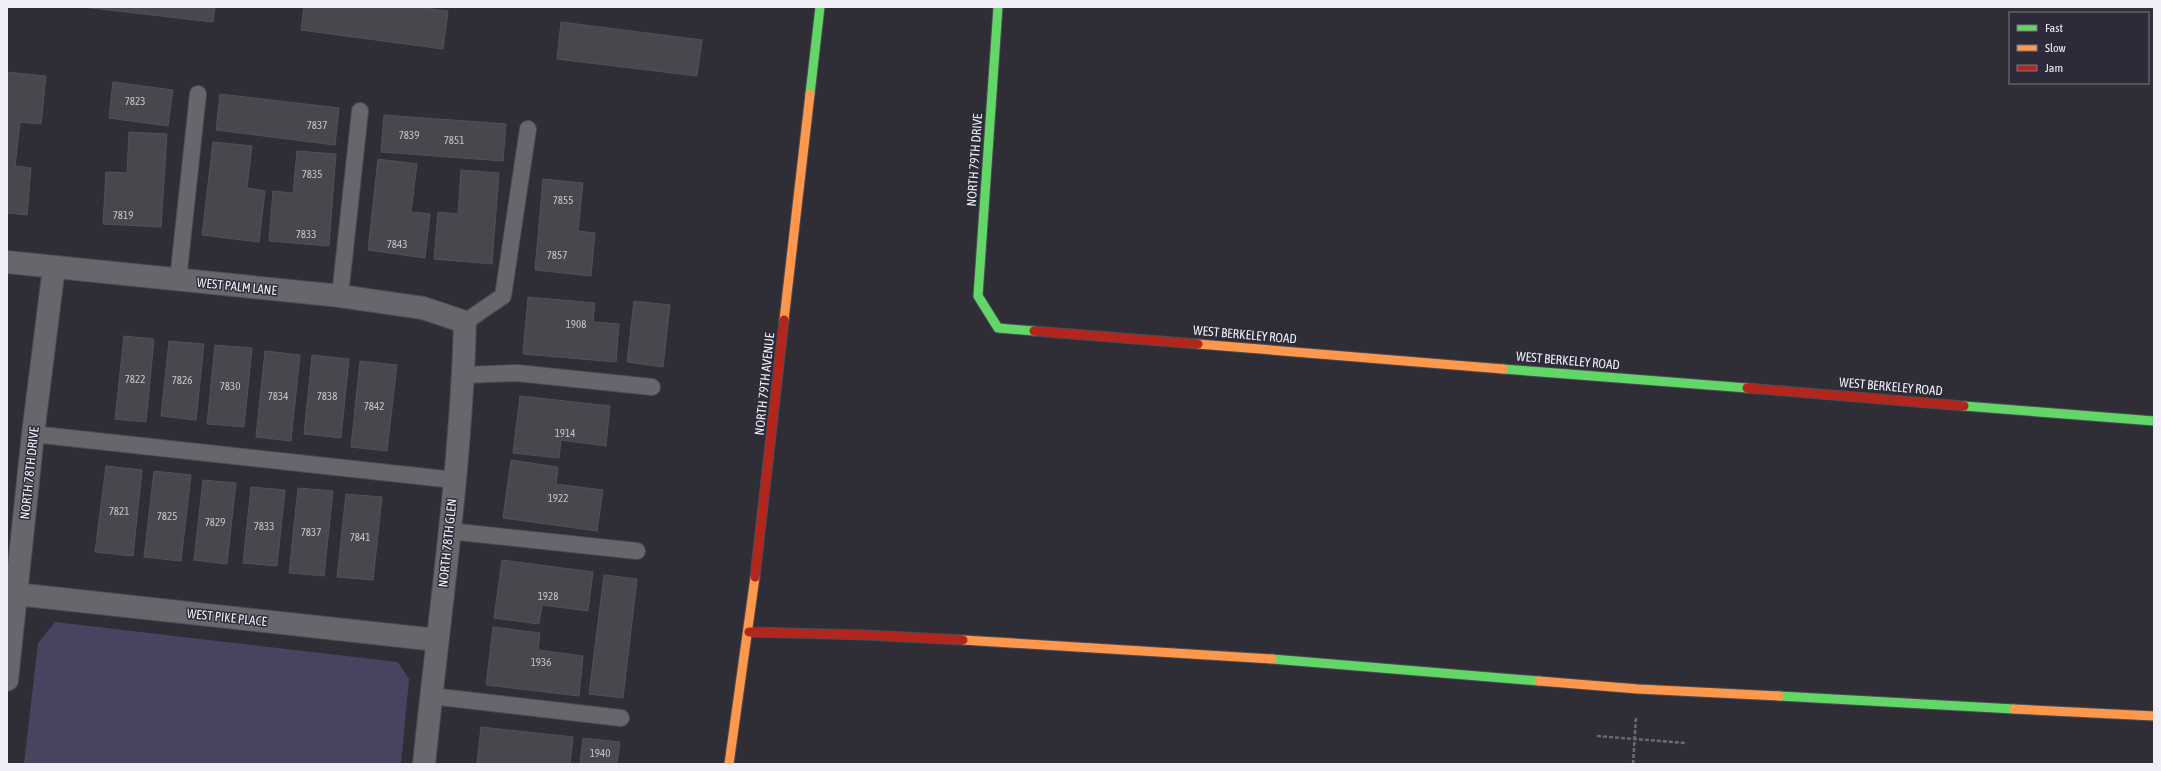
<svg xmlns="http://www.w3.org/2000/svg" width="2161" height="771" viewBox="0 0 2161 771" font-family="'Asap Condensed',sans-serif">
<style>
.green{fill:#474460}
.building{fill:#47474d;stroke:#525158}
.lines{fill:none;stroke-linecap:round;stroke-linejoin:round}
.lane-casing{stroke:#4b4b51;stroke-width:18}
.street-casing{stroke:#4b4b51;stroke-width:24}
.fast-casing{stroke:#4b4b51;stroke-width:11}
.slow-casing{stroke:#4b4b51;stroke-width:11}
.jam-casing{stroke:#4b4b51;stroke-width:11}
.path{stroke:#6b6a71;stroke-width:2.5;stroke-dasharray:4 2;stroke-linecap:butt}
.lane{stroke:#66666c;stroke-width:16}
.street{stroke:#66666c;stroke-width:22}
.fast{stroke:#63d668;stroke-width:9}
.slow{stroke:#ff974d;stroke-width:9}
.jam{stroke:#b3261e;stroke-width:9}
.labels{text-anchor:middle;stroke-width:3;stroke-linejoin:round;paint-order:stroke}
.number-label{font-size:11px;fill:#c5c4cc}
.street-label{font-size:13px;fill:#efeef7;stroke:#2d2b39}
</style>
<rect width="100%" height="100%" fill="#2f2e36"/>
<path class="green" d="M55 622 398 662 409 679 401 764H24L38 643Z"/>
<path class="building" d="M83 7H215L213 22Z
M304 7H416L448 11 443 49 301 30Z
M561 22 702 40 697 76 557 59Z
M7 72 46 76 41 124 20 122 15 166 31 168 27 215 7 213Z
M113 82 173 90 168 126 109 118Z
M220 94 339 108 335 145 216 130Z
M384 115 506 124 503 161 381 152Z
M129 132 167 134 161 227 103 224 106 172 127 173Z
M213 142 252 146 247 188 265 191 259 242 202 235Z
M297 151 336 154 329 246 269 241 273 191 293 193Z
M378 159 417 164 411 212 430 214 425 258 368 250Z
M461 170 499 173 492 264 434 259 438 212 458 214Z
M543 179 583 183 578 231 595 233 591 276 535 270Z
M528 297 595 303 593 322 619 324 616 362 523 354Z
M634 301 670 305 663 367 627 362Z
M124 336 154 339 146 422 115 419Z
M169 341 204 344 196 420 161 416Z
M215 345 252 348 244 427 207 424Z
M265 351 300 355 291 441 256 437Z
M312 355 349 359 341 438 304 434Z
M360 361 397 365 387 451 351 447Z
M520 396 610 406 606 446 561 440 559 458 513 453Z
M511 460 558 467 556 484 603 490 597 531 503 518Z
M106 466 142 470 133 556 95 552Z
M154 471 191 475 181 561 144 557Z
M203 480 236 483 227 564 194 560Z
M251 487 285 490 277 566 243 563Z
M298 488 333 491 324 576 289 573Z
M346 494 382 497 373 580 337 577Z
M502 560 593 572 588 611 542 605 539 624 494 618Z
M604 575 637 579 623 698 589 694Z
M493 627 540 633 538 650 583 656 579 696 486 685Z
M481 727 573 737 570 764H477Z
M583 738 620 742 617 764H580Z"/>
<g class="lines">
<g class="lane-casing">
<path id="lane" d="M178 280 198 94
M340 296 360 111
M465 322 503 296 528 129
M464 375 517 373 652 387
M33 434 454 480
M449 531 637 551
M431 696 621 718"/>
</g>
<g class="street-casing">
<path id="street" d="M7 262 340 296 423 308 465 322C461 469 439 617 424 764
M16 594 437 640
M7 680 33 434 54 267"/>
</g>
<g class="fast-casing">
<path id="fast" d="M998 7 978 296 998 328 1034 331
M810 94 820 7
M1503 369 1747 388
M1964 406 2154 421
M1272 659 1539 681
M1779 696 2014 709"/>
</g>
<g class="slow-casing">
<path id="slow" d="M784 320 810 94
M1198 344 1503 369
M963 640 1272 659
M1539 681 1638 689 1779 696
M2014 709 2154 716
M729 764 755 577"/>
</g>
<g class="jam-casing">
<path id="jam" d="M1034 331 1198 344
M1747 388 1964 406
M755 577 784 320
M749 632 866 635 963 640"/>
</g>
<path class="path" d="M1597 736 1685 743
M1633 764 1636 717"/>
<use href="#lane" class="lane"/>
<use href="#street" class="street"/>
<use href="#fast" class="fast"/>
<use href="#slow" class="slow"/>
<use href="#jam" class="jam"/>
</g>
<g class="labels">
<g class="number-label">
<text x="135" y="105">7823</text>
<text x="317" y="129">7837</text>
<text x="409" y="139">7839</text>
<text x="454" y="144">7851</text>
<text x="312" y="178">7835</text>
<text x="563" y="204">7855</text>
<text x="123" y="219">7819</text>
<text x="306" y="238">7833</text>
<text x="397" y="248">7843</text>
<text x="557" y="259">7857</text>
<text x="576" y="328">1908</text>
<text x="135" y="383">7822</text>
<text x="182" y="384">7826</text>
<text x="230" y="390">7830</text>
<text x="278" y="400">7834</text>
<text x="327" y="400">7838</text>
<text x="374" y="410">7842</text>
<text x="565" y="437">1914</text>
<text x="558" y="502">1922</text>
<text x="119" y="515">7821</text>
<text x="167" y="520">7825</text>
<text x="215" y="526">7829</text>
<text x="264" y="530">7833</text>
<text x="311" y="536">7837</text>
<text x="360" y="541">7841</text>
<text x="548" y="600">1928</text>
<text x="541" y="666">1936</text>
<text x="600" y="757">1940</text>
</g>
<g class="street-label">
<text transform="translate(974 160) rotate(-86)" y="5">NORTH 79TH DRIVE</text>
<text transform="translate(237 286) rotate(6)" y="5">WEST PALM LANE</text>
<text transform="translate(1245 334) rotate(5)" y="5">WEST BERKELEY ROAD</text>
<text transform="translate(1568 360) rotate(5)" y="5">WEST BERKELEY ROAD</text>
<text transform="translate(764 384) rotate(-84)" y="5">NORTH 79TH AVENUE</text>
<text transform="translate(1891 386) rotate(5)" y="5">WEST BERKELEY ROAD</text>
<text transform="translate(29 473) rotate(-84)" y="5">NORTH 78TH DRIVE</text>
<text transform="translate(447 543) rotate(-84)" y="5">NORTH 78TH GLEN</text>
<text transform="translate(227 617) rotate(6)" y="5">WEST PIKE PLACE</text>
</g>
</g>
<rect width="2161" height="771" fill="none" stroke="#efeef7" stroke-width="16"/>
<rect x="2009" y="12" width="140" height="72" fill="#2d2b39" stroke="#7b7985"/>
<rect x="2017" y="25" width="20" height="6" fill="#63d668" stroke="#7b7985"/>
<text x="2045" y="32" font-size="12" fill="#efeef7">Fast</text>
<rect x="2017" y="45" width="20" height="6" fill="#ff974d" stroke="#7b7985"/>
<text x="2045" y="52" font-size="12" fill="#efeef7">Slow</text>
<rect x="2017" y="65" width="20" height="6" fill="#b3261e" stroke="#7b7985"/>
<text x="2045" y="72" font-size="12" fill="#efeef7">Jam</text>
</svg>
